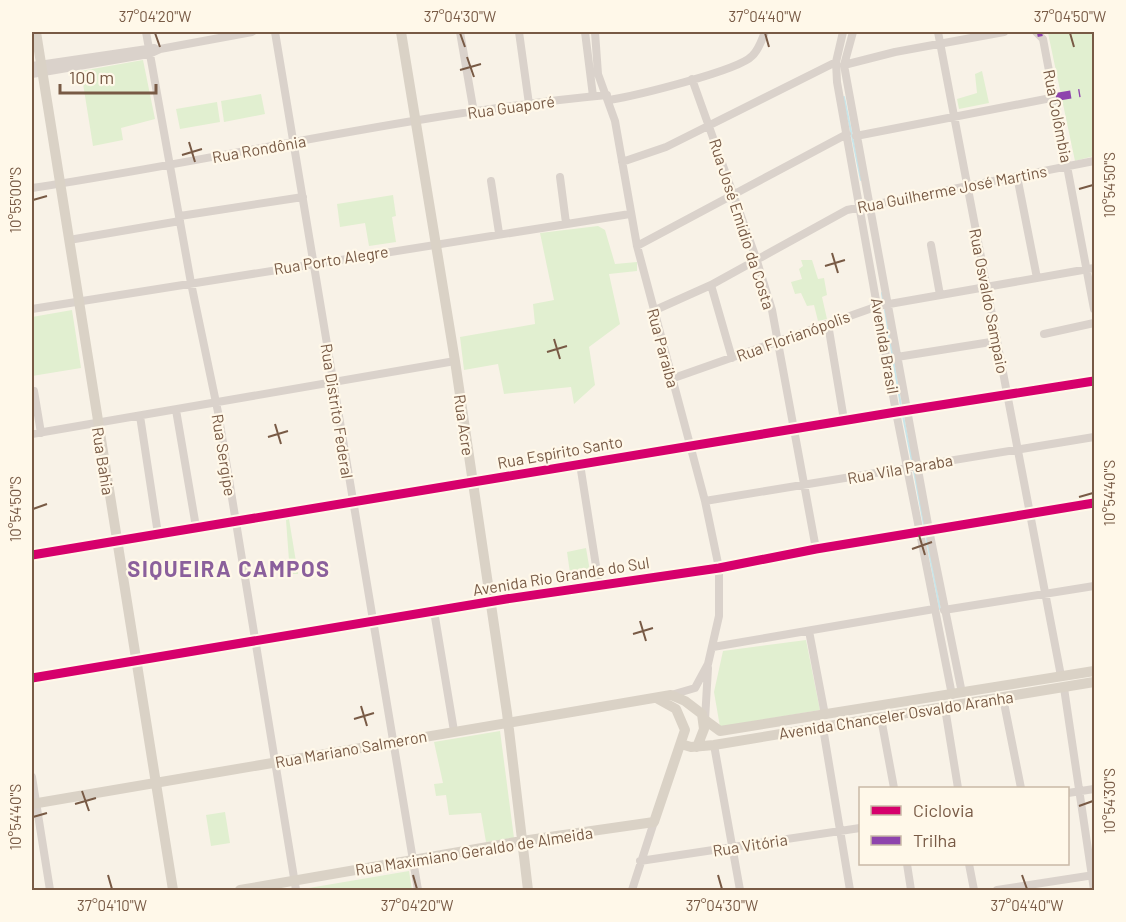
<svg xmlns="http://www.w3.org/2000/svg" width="1126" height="922" viewBox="0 0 1126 922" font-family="Barlow,sans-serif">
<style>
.green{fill:#e1efd0}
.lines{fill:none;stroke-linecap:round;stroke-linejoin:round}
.stream{stroke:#c8e5e9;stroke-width:2}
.minor{stroke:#dad2cb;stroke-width:8}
.major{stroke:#dad2c6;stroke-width:10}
.quiet{stroke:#8e44ad;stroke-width:8;stroke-dasharray:15 8;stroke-linecap:butt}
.cycleway-casing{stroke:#fff8e9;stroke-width:13}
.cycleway{stroke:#d6006c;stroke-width:9}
.ticks{fill:none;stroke:#785a45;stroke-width:2}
.labels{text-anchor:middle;stroke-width:4.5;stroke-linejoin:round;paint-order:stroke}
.street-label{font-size:16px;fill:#785a45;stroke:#fff8e9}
.district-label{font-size:22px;font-weight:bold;letter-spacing:1.5px;fill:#8b609c;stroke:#fff8e9}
.neatline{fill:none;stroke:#785a45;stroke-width:2}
.ticks-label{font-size:15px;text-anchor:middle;fill:#785a45}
</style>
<rect width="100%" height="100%" fill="#f8f2e7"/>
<path class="green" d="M1052 32H1094V156L1075 161 1048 33Z
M143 60 155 119 121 128 123 140 93 146 81 71Z
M982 71 989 103 959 109 957 99 977 93 975 74Z
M261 94 265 114 224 122 221 101Z
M217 102 220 122 180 129 176 109Z
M393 195 396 216 392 217 396 242 369 246 365 223 340 227 337 204Z
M598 226 605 230 615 264 637 262V271L609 274 620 324 589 347 595 385 574 404 571 387 504 394 498 364 464 370 460 337 535 324 533 304 554 300 540 233Z
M801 260H812L818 279 824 278 827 295 822 297 827 319 818 321 814 305 807 306 801 293 795 294 791 282 802 279 799 269 803 266Z
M72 310 81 368 32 376V317Z
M289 519 298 574H290L286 520Z
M586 548 591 577 571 580 567 552Z
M806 640 820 710 720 727 714 692 723 651Z
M500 731 514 838 486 842 481 813 449 815 446 795 436 796 434 784 443 783 434 742Z
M225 812 230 843 211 846 206 815Z
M409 871 412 890H303V889Z"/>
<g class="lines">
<path class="stream" d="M844 97 861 180
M882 293 883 300
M885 310 901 406
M903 416 912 461
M914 471 924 525
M926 536 940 609"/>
<path class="minor" d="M146 32 191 283 218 412 296 890
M275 32 418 890
M460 32 474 113
M519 32 529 104
M585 32 593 96
M595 32 598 74 615 121 637 246 705 501 719 568V616L708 664 695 688 671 695
M843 32 836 62 837 82 896 412 952 695
M853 32 844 65 929 530 962 693
M938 32 1061 676
M1036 32 1043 39 1094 309
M844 65 895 52 1004 32
M32 66 154 48
M32 74 149 54 160 49 252 32
M692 79 756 258 772 310 816 549
M609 100C634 96 738 71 752 56 759 50 762 39 765 32
M856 136 1056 97
M622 162 666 147 836 62
M1017 176 1037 278
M560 177 566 223
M491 181 499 233
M32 188C223 159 414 113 607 95
M180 216 303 197
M69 240 180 221
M931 245 940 295
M637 246 847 134
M711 285 732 358
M32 309 630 214
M653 311 711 285 847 210 1094 161
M828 324 844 420
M1044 334 1094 323
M897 357 997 341
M671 379 878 306 1094 268
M34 391 41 433
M176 410 196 527
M140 416 158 534
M32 434 455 361
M580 464 599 585
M705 501 1094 437
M32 555 896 412 1094 381
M944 610 1094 586
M434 611 454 731
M809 631 825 715
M713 647 934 609
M32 678 506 599 719 568 816 549 1094 503
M1064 688 1094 890
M1003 698 1021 788
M945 708 958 788
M881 718 894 788
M705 720 708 668
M823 728 850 890
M714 745 740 890
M32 777 50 890
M1068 793 1094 789
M640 861 860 828
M907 864 911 890
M969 864 974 890
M632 890 654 822
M997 890 1094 875"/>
<path class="major" d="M36 32 173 890
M401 32 455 361 507 713 528 890
M705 720 720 731 1094 671
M681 744 691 747 714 745 1094 682
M32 804 671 695 685 701 702 714 704 729 697 747
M240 890 522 841 654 822 685 730 676 709 658 699"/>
<path class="quiet" d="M1037 33 1042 32
M1056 97 1080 93"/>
<g class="cycleway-casing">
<path id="cycleway" d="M32 555 896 412 1094 381
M32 678 506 599 719 568 816 549 1094 503"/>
</g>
<use href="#cycleway" class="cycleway"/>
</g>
<path class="ticks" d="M155 33 160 47M460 33 465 47M765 33 769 47M1070 33 1074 47M467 57 474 77M460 70 481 64M189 142 195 162M182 155 202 149M1079 189 1093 185M33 200 47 196M832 253 838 273M825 266 845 260M554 339 560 359M547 352 567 346M275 424 281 444M268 437 288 431M1079 497 1093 493M33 509 47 504M919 535 925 555M912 549 932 542M640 621 646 641M633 634 653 628M361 706 367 726M354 719 374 713M82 791 89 811M75 804 96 798M1079 806 1093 801M33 817 47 813M108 875 112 889M413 875 417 889M718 875 722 889M1022 875 1027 889"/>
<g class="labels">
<g class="street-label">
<text transform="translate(511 107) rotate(-8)" y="6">Rua Guaporé</text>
<text transform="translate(1058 116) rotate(79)" y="6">Rua Colômbia</text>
<text transform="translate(259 149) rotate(-10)" y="6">Rua Rondônia</text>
<text transform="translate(952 189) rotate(-11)" y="6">Rua Guilherme José Martins</text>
<text transform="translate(742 224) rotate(72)" y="6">Rua José Emídio da Costa</text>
<text transform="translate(331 260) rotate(-9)" y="6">Rua Porto Alegre</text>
<text transform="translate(989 301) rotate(79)" y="6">Rua Osvaldo Sampaio</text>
<text transform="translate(793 336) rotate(-20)" y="6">Rua Florianópolis</text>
<text transform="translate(885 346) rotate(80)" y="6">Avenida Brasil</text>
<text transform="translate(663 348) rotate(75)" y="6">Rua Paraíba</text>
<text transform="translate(337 411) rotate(81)" y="6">Rua Distrito Federal</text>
<text transform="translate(464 425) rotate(82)" y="6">Rua Acre</text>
<text transform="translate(560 452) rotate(-10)" y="6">Rua Espírito Santo</text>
<text transform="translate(224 455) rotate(81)" y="6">Rua Sergipe</text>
<text transform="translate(103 461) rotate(81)" y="6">Rua Bahia</text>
<text transform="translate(900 469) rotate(-10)" y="6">Rua Vila Paraba</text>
<text transform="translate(561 576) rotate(-9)" y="6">Avenida Rio Grande do Sul</text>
<text transform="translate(896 715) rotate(-9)" y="6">Avenida Chanceler Osvaldo Aranha</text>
<text transform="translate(351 749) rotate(-10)" y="6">Rua Mariano Salmeron</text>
<text transform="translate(750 845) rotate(-9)" y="6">Rua Vitória</text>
<text transform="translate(474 851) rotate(-9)" y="6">Rua Maximiano Geraldo de Almeida</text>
</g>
<g class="district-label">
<text x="229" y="577">SIQUEIRA CAMPOS</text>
</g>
</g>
<rect width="1126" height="922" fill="none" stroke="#fff8e9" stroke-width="66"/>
<rect x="859" y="787" width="210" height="78" fill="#fff8e9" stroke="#c9b9a7" stroke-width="1.5"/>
<rect x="871" y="806" width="30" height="9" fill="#d6006c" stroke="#c9b9a7" stroke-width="1.5"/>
<text x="913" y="817" font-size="18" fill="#785a45">Ciclovia</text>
<rect x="871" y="836" width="30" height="9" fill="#8e44ad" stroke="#c9b9a7" stroke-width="1.5"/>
<text x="913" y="847" font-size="18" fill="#785a45">Trilha</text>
<path d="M60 84v9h96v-9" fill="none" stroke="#785a45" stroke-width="3"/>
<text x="69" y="84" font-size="18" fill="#785a45" stroke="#fff8e9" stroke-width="4.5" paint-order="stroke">100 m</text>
<rect x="33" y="33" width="1060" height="856" class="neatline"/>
<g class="ticks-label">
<text x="155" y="22">37°04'20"W</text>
<text x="460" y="22">37°04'30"W</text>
<text x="765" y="22">37°04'40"W</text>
<text x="1070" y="22">37°04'50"W</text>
<text transform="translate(1110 185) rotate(-90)" y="5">10°54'50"S</text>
<text transform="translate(16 200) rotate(-90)" y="5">10°55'00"S</text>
<text transform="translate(1110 493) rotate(-90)" y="5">10°54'40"S</text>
<text transform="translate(16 509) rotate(-90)" y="5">10°54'50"S</text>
<text transform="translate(1110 801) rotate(-90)" y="5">10°54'30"S</text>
<text transform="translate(16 817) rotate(-90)" y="5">10°54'40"S</text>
<text x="112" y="911">37°04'10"W</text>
<text x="417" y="911">37°04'20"W</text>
<text x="722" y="911">37°04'30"W</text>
<text x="1027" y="911">37°04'40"W</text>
</g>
</svg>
